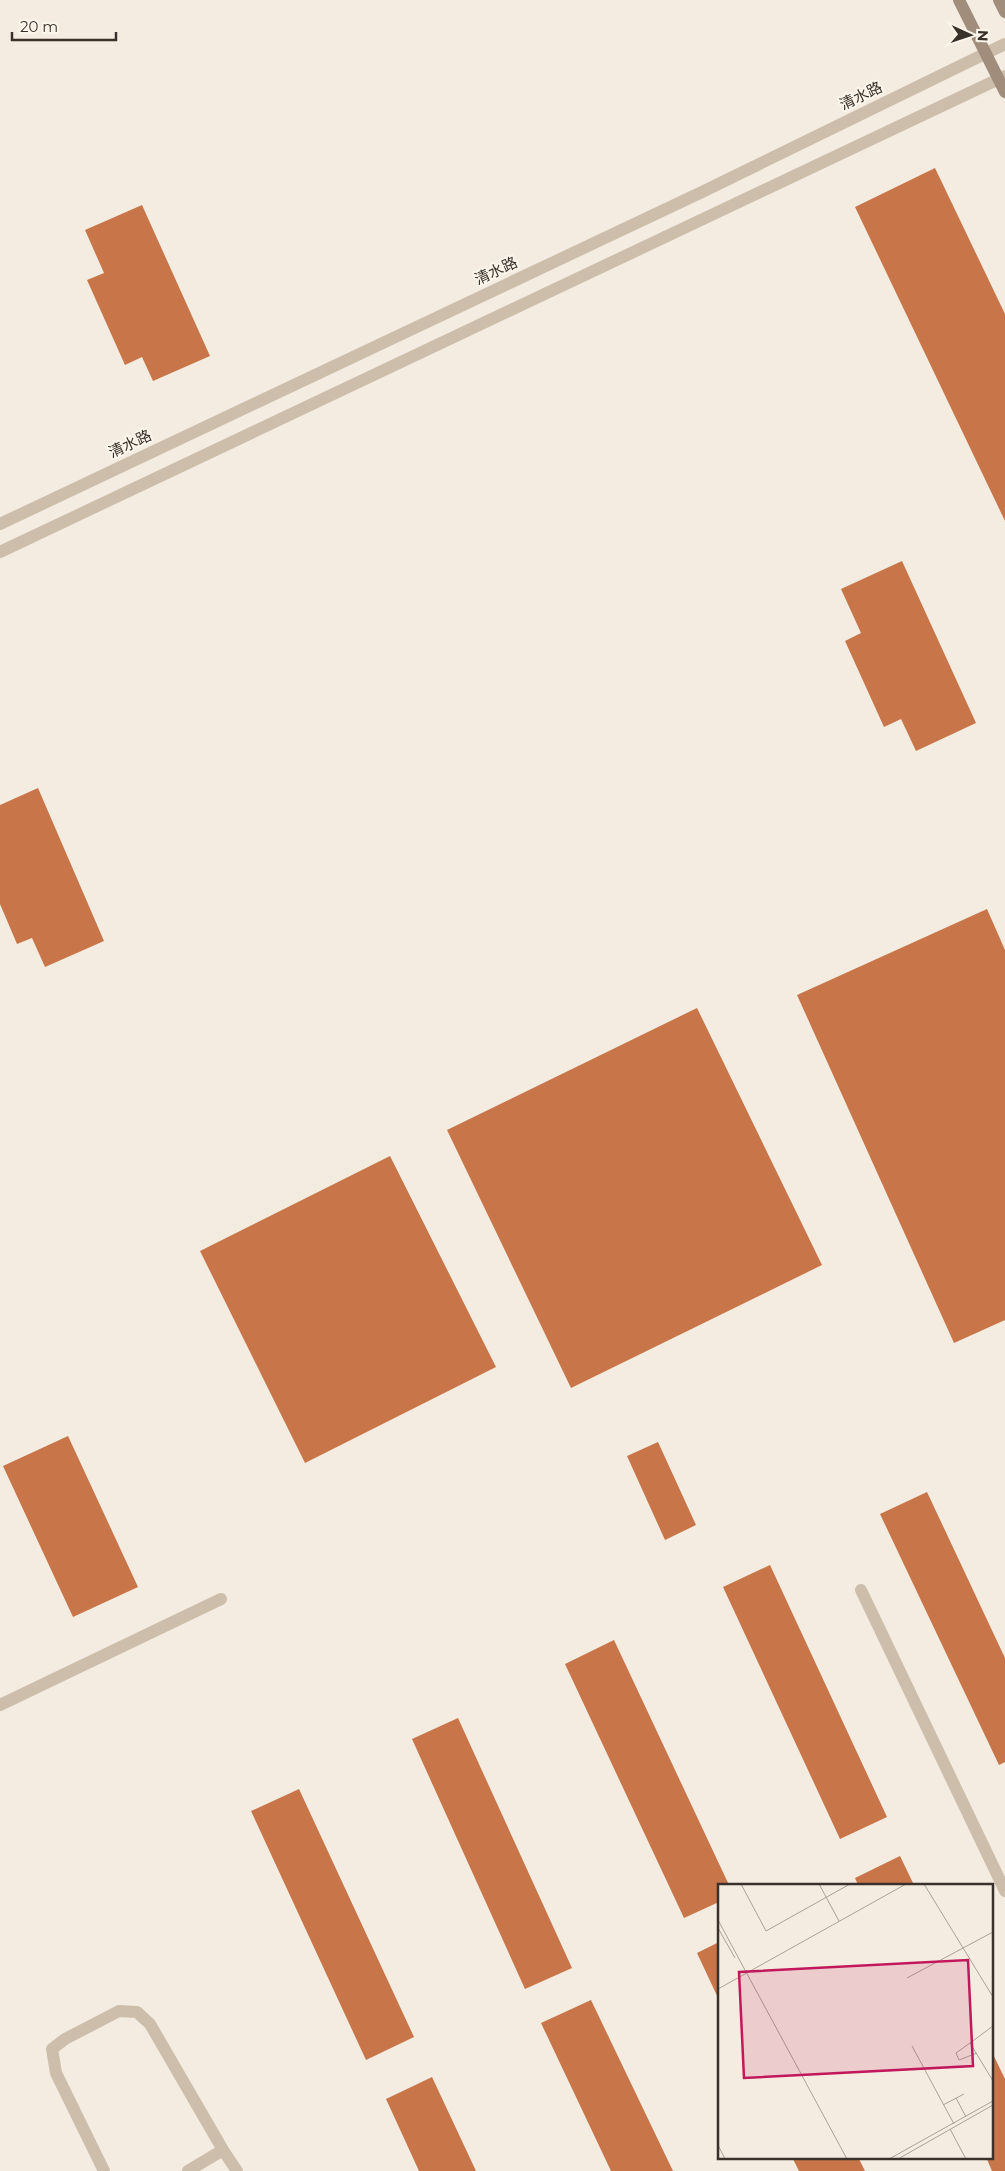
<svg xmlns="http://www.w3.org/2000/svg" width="1005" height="2171" viewBox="0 0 1005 2171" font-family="Montserrat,'Noto Sans SC',sans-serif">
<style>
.building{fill:#c87649}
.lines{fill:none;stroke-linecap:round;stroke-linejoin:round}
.service{stroke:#ccbeab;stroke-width:12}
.minor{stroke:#ccbeab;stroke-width:12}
.secondary{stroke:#a08d7c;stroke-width:12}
.labels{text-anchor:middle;stroke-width:4;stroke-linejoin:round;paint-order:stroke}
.street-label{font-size:15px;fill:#3a312a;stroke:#fbf6ec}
.inset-road{fill:none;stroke:#aaa197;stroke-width:1}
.view{fill:#c2185b;fill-opacity:0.15;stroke:#c2185b;stroke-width:2.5}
.inset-edge{fill:none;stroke:#3a312a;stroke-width:2.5}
</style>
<rect width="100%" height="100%" fill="#f4ece0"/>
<path class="building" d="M935 168 1005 314V521L855 207Z
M142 205 210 356 153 381 142 357 125 365 87 280 104 273 85 230Z
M902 561 976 723 916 751 901 719 884 727 845 641 861 633 841 589Z
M38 788 104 941 45 967 32 938 17 944 0 904V805Z
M987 909 1005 950V1320L954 1343 797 995Z
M697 1008 822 1265 571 1388 447 1130Z
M390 1156 496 1367 305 1463 200 1251Z
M68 1436 138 1587 73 1617 3 1466Z
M658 1442 696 1525 665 1540 627 1456Z
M927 1492 1005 1658V1762L999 1765 880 1514Z
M770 1565 887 1817 840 1839 723 1587Z
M614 1640 729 1885H719V1902L684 1918 565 1664Z
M458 1718 572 1968 525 1989 412 1739Z
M299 1789 414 2037 366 2060 251 1811Z
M900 1856 914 1885H858L855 1878Z
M719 1942V2000L697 1953Z
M591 2000 673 2171H611L541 2023Z
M991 2050 1005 2079V2171H992L986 2157H991Z
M432 2077 476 2171H419L386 2099Z
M792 2157H858L865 2171H799Z"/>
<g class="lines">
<path class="service" d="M0 1705 221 1599
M104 2171 56 2073 52 2049 65 2039 119 2011 137 2012 150 2024 223 2150
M188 2171 223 2150 237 2171"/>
<path class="minor" d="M0 524 702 192 1005 44
M0 552 1005 76
M861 1590 1005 1891"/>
<path class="secondary" d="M959 0 1005 92
M999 0 1005 12"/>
</g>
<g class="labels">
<g class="street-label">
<text transform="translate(861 96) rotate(-26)" y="5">清水路</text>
<text transform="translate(496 271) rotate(-25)" y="5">清水路</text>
<text transform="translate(130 444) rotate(-25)" y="5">清水路</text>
</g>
</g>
<g transform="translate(718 1884)">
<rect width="275" height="275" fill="#f4ece0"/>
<path class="inset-road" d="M23 0 48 47 132 0M101 0 121 37M206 0 275 113M0 36 129 275M0 44 17 74M189 94 275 48M0 105 188 0M275 142 252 159 275 197M252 159 238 169 241 176 259 169M194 162 236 240M238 214 248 233M225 221 246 210M232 245 248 275M0 261 7 275M171 275 275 217M180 275 275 221"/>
<path class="view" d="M250 76 255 182 26 194 21 88Z"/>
<rect width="275" height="275" class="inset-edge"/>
</g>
<g transform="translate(970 35) rotate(93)" stroke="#fbf6ec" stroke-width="4" paint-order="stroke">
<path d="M0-4L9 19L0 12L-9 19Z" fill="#3a312a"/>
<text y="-8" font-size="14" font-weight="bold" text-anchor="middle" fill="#3a312a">N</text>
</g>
<path d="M12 32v8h104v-8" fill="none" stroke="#3a312a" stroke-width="2.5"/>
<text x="20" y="32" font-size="15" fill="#3a312a" stroke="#fbf6ec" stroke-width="4" paint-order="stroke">20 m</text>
</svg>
